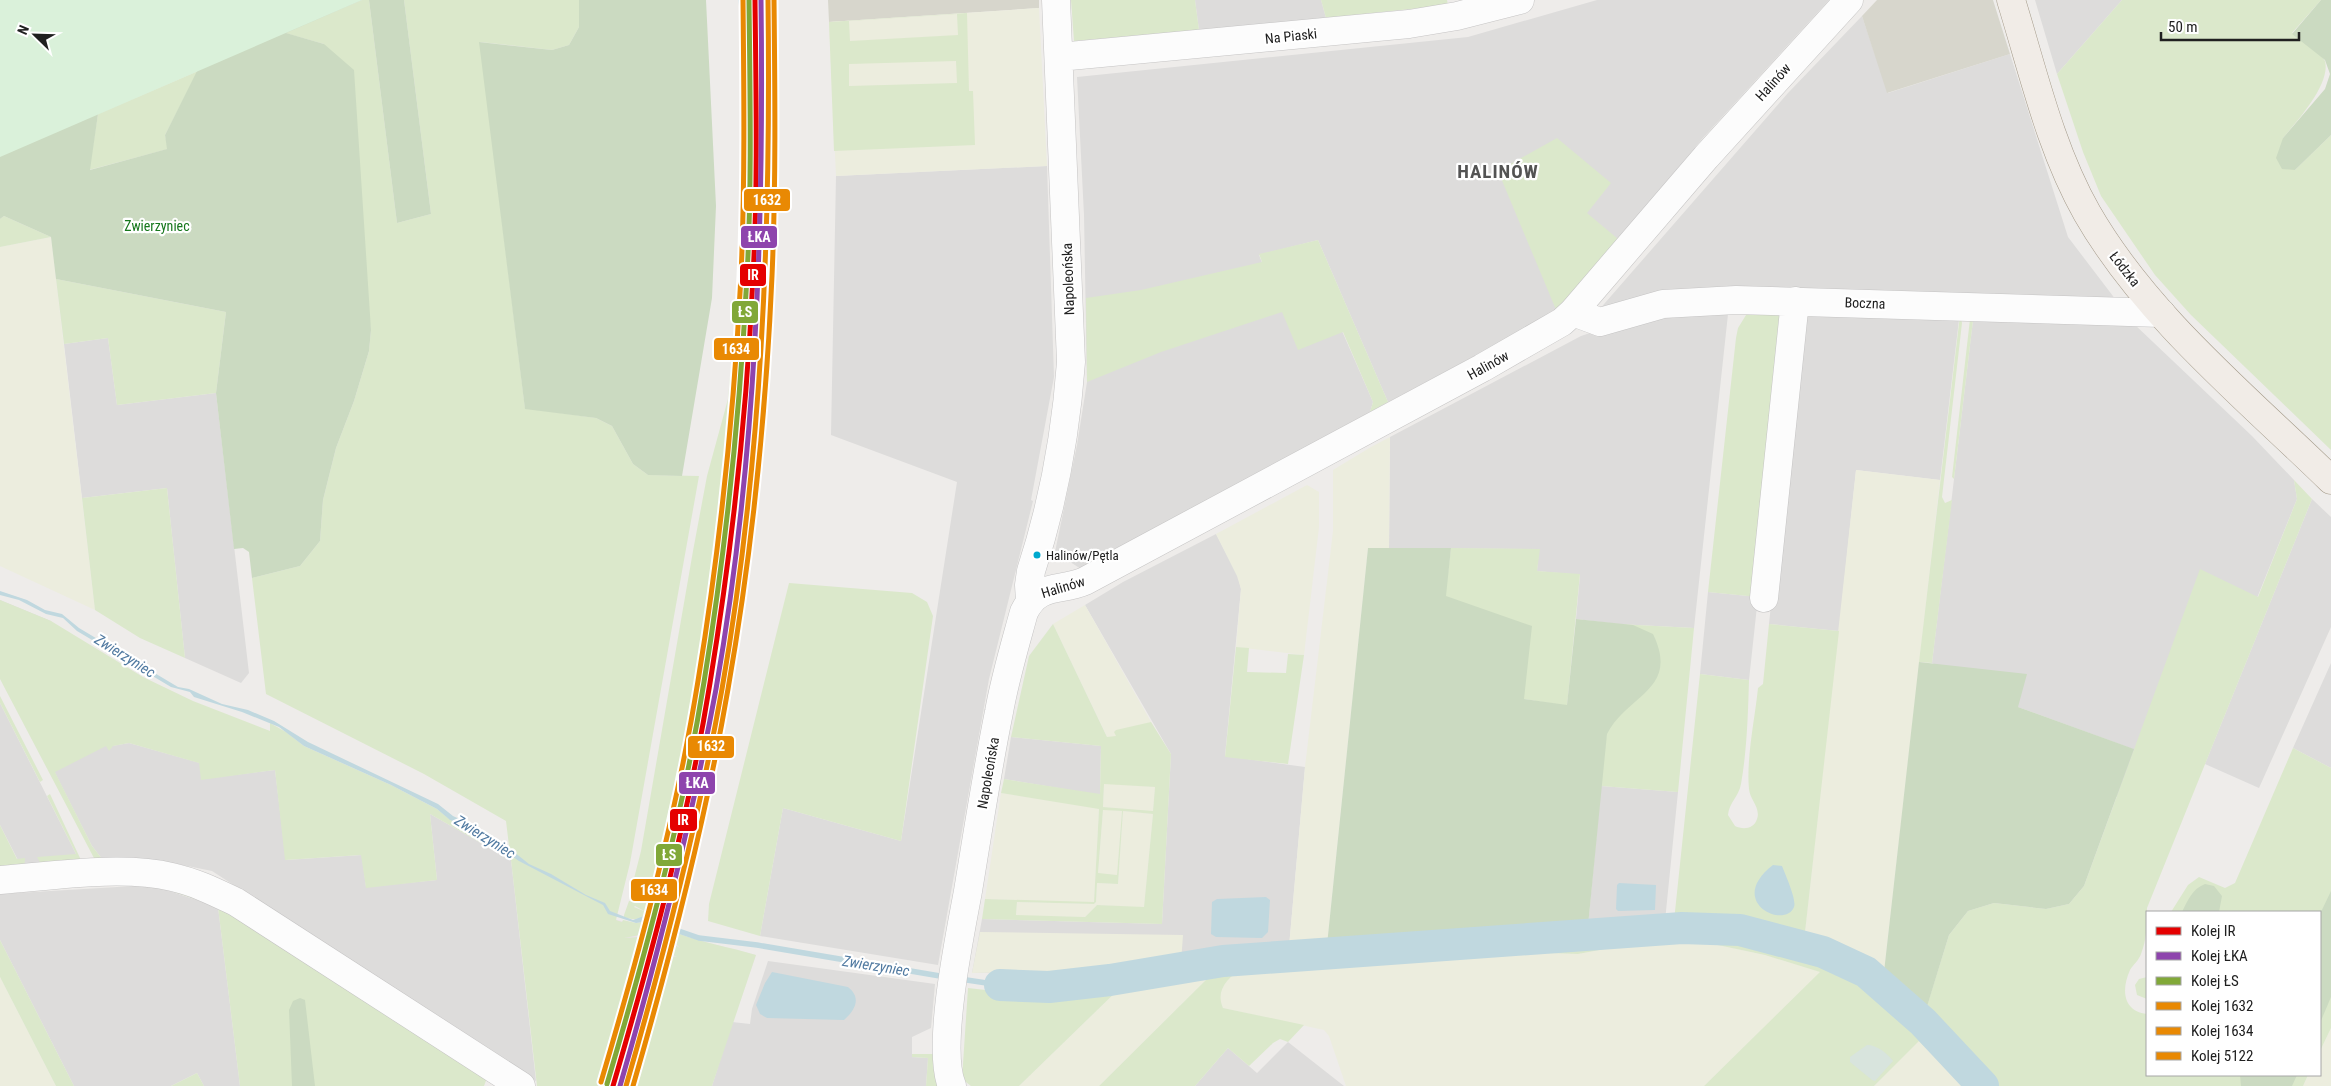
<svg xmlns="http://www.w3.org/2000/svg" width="2331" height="1086" viewBox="0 0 2331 1086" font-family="'Roboto Condensed',sans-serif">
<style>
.residential{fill:#dddcdb}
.industrial{fill:#ebe2e8}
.construction{fill:#d7d6cc}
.farmland{fill:#ecedde}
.grass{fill:#dbe8cb;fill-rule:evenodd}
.forest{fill:#cbdac1;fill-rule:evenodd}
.wetland{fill:#d8e4dd}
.park{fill:#daf1da}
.water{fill:#c0d8df}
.pier{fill:#dddcdc}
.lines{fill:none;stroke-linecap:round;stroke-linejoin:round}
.stream{stroke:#c0d8df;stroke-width:5.5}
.river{stroke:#c0d8df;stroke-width:32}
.minor-casing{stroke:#c5c4c4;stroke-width:29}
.major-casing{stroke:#a39988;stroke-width:29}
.minor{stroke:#fcfcfc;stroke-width:28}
.major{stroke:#f1ece7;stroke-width:28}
.rail-1-casing{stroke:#fff;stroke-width:9}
.rail-2-casing{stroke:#fff;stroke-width:9}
.rail-3-casing{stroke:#fff;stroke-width:9}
.rail-4-casing{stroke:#fff;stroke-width:9}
.rail-5-casing{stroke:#fff;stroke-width:9}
.rail-6-casing{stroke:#fff;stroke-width:9}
.rail-1{stroke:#e50000;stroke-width:5}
.rail-2{stroke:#8e44ad;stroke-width:5}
.rail-3{stroke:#81a838;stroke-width:5}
.rail-4{stroke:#e98903;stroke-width:5}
.rail-5{stroke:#e98903;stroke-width:5}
.rail-6{stroke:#e98903;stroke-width:5}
.bus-dot{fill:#00a9ce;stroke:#fff;stroke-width:2}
.labels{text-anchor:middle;stroke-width:4.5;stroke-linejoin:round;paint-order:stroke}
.bus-label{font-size:13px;fill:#202020;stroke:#fff;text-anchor:start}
.street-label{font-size:14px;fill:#202020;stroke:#fff}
.park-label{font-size:14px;fill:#16771c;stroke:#fff}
.water-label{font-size:15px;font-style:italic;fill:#517aa1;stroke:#fff}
.district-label{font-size:19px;font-weight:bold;letter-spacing:1px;fill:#535353;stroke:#fff}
.line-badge{stroke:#fff;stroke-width:2}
.badge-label{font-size:14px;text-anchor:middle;font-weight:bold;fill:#fff}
</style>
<rect width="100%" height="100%" fill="#eeecea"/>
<path class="residential" d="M1195 0H1321L1326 18 1199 30Z
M1597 0H1829L1702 139 1557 312 1388 402 1318 240 1259 255 1282 312 1342 331 1373 402 1370 412 1081 569 1055 552 1077 445 1087 382 1084 215 1077 77 1468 37Z
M2035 0H2122L2057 74Z
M1862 16 1888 93 2010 54 2068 237 2119 304 1598 311 1788 93Z
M1047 166 1054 377 1031 500 1033 501 989 679 938 965 760 936 783 808 901 841 957 482 831 435 836 176Z
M1729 305 1694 628 1618 624 1576 619 1580 575 1537 571 1539 549 1389 548 1390 437 1581 336 1650 313Z
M1815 306 1960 311 1940 480 1856 470 1839 631 1769 624 1800 319Z
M1974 312 2133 323 2252 436 2294 480 2297 499 2186 774 2116 797 2133 749 2018 707 1932 663Z
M108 338 117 405 216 393 249 673 241 683 185 658 167 488 82 498 64 344Z
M2312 499 2331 517V627L2259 788 2205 764Z
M1216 534 1238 576 1241 589 1225 756 1305 767 1289 947 1127 970 972 973 982 919 1162 924 1171 754 1085 605 1123 582Z
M1708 592 1758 597 1749 680 1700 674Z
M0 600 51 621 109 750 112 746 129 743 200 763 202 779 275 770 286 860 362 855 366 887 437 880 430 814 511 860 536 1081 212 871 158 860H103L92 846 0 664Z
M2331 663V768L2293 748Z
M0 703 76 854 72 862 21 866 0 825Z
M1011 737 1101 746 1100 795 1004 779Z
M1601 786 1678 792 1665 921 1588 926Z
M151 885 218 907 240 1086H204L197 1073 171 1086H74L0 940V894Z
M768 961 935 984 931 1028 912 1037V1057L928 1058 926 1086H712L732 1022 750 1024 752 1009Z
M1288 1042 1344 1086H1195L1228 1048 1257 1073Z"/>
<path class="industrial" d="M606 917 756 955 710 1086H577Z"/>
<path class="construction" d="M828 0H1039V8L829 22Z
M1877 0H1993L2010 54 1887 93 1862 16Z"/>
<path class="farmland" d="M1039 8 1047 166 836 176 829 22Z
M51 237 95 610 0 566V247Z
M1390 437 1389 548H1368L1327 945 1289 947 1305 767 1333 531V470L1371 447Z
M1856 470 1940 480 1884 972 1826 946 1804 941Z
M1307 485 1319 492V527L1304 655 1236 647 1241 589 1237 576 1216 534Z
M1085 605 1168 752 1112 747 1053 624Z
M1104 783 1155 787 1153 812 1103 807Z
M1001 793 1099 808 1094 903 985 899Z
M1103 809 1122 811 1117 875 1098 874Z
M1123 811 1153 814 1144 908 1097 905 1085 917 1016 916 1017 902 1094 904 1096 902 1097 883 1118 884Z
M980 932 1183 935 1181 963 1127 970 972 973Z
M1675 936 1765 955 1821 972 1704 1086H1346L1329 1036 1324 1030 1223 1008 1219 999 1222 988 1230 977 1242 968 1370 957 1481 951 1578 954Z
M1215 971 1099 1086H1019L1121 987Z
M0 977 56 1086H0Z
M2331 1028V1086H2303L2308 1075H2320V1051Z
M1919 1040 1968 1086H1874Z"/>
<path class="grass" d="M362 0H369L397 223 431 214 404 0H579V27L569 45 552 50 480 42 525 408 596 418 612 426 633 464 648 475 699 476 630 863 616 920 622 922 623 920 636 923 650 921 647 936 640 935 624 938 639 937 647 939 605 1086H537L511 860 430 814 437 880 366 888 361 855 285 860 275 770 201 780 199 763 129 743 113 746 109 751 106 746 55 772 92 846 103 860H95L0 679V600L51 621 143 677 193 701 270 731V723L286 732 304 746 391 785 437 809 448 818 474 830 510 854 506 821 424 774 266 694 252 578 300 566 320 541 323 500 336 448 354 401 369 351 371 330 324 44 285 33Z
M742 0H748C756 228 742 457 702 681 688 758 671 835 653 911H644L635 906 634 907 651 914V917C638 916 638 922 624 917V915L629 901 643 903V901L629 898 641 851 693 551 707 476 728 399 732 355 736 356 744 188Z
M1071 0H1195L1199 30 1074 41Z
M1321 0H1447L1448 5 1326 18Z
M2122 0H2321L2292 33C2300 40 2320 52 2325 61 2331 84 2297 121 2283 138L2295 170 2331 135V450L2191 315 2155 275 2101 196 2083 152 2057 74Z
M967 13 969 91H973L975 145 834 151 829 22ZM957 14 958 35 850 41 849 21ZM956 61 957 83 849 86V64Z
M198 71 165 135 168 149 89 170 98 114Z
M1557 138 1611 183 1587 213 1618 239 1557 312 1498 171Z
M4 216 51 237 0 247V219Z
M1318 240 1388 402 1370 412 1373 402 1343 332 1298 350 1282 312 1161 352 1087 382 1086 298 1141 290 1262 262 1259 254Z
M56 279 226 312 216 393 117 405 108 338 64 344Z
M1751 307 1780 314 1758 597 1708 592 1736 338 1738 328Z
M1974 312 1954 479 1952 477 1970 319Z
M1960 315 1962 323 1942 497 1945 503 1952 500 1932 663 1919 662Z
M2294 480 2312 499 2147 908C2147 924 2147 939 2141 954 2139 960 2133 965 2130 970 2121 990 2123 1011 2147 1014V1075H2308L2303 1086H1968L1919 1041 1874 1086H1704L1820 972 1765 955 1675 936 1578 954 1481 951 1370 957 1242 968C1228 978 1215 990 1223 1008L1304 1025 1288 1042 1280 1039 1273 1043 1249 1066 1228 1048 1195 1086H1099L1215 971 1242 968 1289 947 1458 936 1544 928 1674 921 1700 674 1749 680C1748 714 1747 750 1741 784 1739 796 1729 803 1728 815L1735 826C1743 830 1754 829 1757 819 1761 808 1750 800 1749 789 1746 760 1755 718 1758 688L1763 684 1769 624 1839 631 1804 941 1826 946 1884 972 1925 1012 1949 935 1968 911 1994 903 2046 909 2069 904 2084 886 2200 569 2258 597 2297 499Z
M167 488 185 658 140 638 95 610 82 498Z
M1451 548 1540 549 1537 571 1580 574 1567 706 1524 699 1445 596Z
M789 583 912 593 927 602 933 616 901 841 783 808 760 936 708 921 709 904Z
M1053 624 1107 737 1116 736 1114 732 1116 730 1151 722 1171 754 1162 924 982 919 985 899 1094 902 1099 809 1001 793 1004 779 1100 794 1101 746 1011 737 1029 656ZM1104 784 1155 787 1153 811 1103 807ZM1103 810 1122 811 1117 875 1098 873ZM1123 811 1153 814 1144 907 1097 905 1085 917 1016 915 1017 902 1094 904 1096 902 1097 883 1118 884Z
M1618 624 1694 628 1678 792 1601 786Z
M1236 647 1249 648 1247 672 1286 673 1288 654 1304 655 1288 764 1225 757Z
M0 696 43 780 40 782 0 703Z
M2293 748 2331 768V1028L2320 1051V912H2171L2188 885 2199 877 2225 888 2235 883Z
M50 794 80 858 79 863 44 870 37 857 76 854 47 796Z
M0 825 17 859 25 858 24 872 0 873Z
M162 888H191L488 1075 484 1086H240L218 907Z
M677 933C703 943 730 947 756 955L712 1086H632L671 956 677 957 671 954 675 945 680 948 675 943Z
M0 940 74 1086H56L0 977Z
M2147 977V999L2137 995 2135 985 2139 979Z
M1121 987 1019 1086H971L962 1079 968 988 1029 995Z
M912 1054H933L940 1059 938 1086H926L928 1058 912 1057Z
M197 1073 204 1086H171Z"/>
<path class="forest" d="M0 0H362L286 33 324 44 354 70 371 330 369 351 354 401 336 448 323 500 320 541 300 566 252 578 249 552 243 548 234 549 216 393 226 312 56 279 51 237 4 216 0 219ZM197 71 165 135 167 149 90 170 98 114Z
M369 0H404L431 214 397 223Z
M579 0H706L716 206 712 298 682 476 648 475 633 464 612 426 596 418 525 409 479 42 552 50 569 45 579 27Z
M2321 0H2331V135L2295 170 2282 169 2276 158 2283 138 2325 89 2330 74 2325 60 2292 34Z
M1368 548H1451L1446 596 1532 626 1524 699 1567 705 1576 619 1633 625 1653 634C1680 690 1628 694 1607 734L1588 926 1327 945Z
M1919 662 2027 674 2018 707 2134 749 2084 886 2069 904 2046 909 1994 903 1968 911 1949 935 1925 1013 1884 972Z
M2205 884 2214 886 2222 896 2219 912H2182C2188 900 2192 889 2205 884Z
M2331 891V997L2320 1023V914Z
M300 998 305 1000 315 1086H292L289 1010 293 1001Z
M2240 1075H2297L2292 1086H2241Z"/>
<path class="wetland" d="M1867 1045C1877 1045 1887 1053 1893 1061L1875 1081 1872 1080 1850 1062V1057Z"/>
<path class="park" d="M0 0H362L0 157Z"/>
<path class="water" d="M0 591 27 600 45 610 62 614 79 628 178 687 189 689 222 704 248 710 274 721 308 742 438 804 453 816 470 824 504 844 529 864 551 874 586 895 605 903 610 911 633 920 644 916 651 917 650 921 636 923 608 914 603 905 519 861 474 830 450 820 437 809 391 785 304 746 279 727 242 712 194 697 190 692 171 687 77 631 63 618 46 614 19 600 0 595Z
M1773 865 1782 866C1785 874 1797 900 1794 907 1785 930 1725 902 1773 865Z
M1619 883 1656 885 1655 910 1618 911 1616 909 1617 885Z
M1266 897 1270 900 1268 932 1262 938 1216 937 1211 934 1212 902 1217 899Z
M772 972 848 987C862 998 855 1010 844 1020L767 1018 760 1014 756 1005 765 983Z"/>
<path class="pier" d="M652 911 680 917 675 945 646 939Z"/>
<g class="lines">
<path class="stream" d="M741 0 742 8
M644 919 699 938 757 945 946 977
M960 979 1000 985"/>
<path class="river" d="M1000 985 1049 987 1110 980 1223 961 1682 928 1740 930 1823 952 1866 972 1923 1022 1983 1086"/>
<g class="minor-casing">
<path id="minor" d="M1059 57 1409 24 1457 16 1520 0
M1573 312 1600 322 1663 304 1736 300 2161 313
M1764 598 1795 301
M1030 601 1029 585 1031 571C1053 504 1066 432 1071 362L1056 0
M0 880C52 876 122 865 172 877 195 882 215 892 236 902L521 1086
M952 1086C936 1048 960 935 968 891 978 831 987 771 999 712 1005 678 1015 645 1024 612 1039 582 1060 592 1085 581L1482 368 1562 322 1573 312 1706 157 1849 0"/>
</g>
<g class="major-casing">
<path id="major" d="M2011 0C2033 71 2050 148 2087 213 2146 316 2247 398 2331 480"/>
</g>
<use href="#minor" class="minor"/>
<use href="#major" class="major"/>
<g class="rail-1-casing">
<path id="rail-1" d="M613 1086C652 953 688 820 710 683 732 548 747 413 753 276 758 184 756 92 755 0"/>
</g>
<g class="rail-2-casing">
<path id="rail-2" d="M620 1086C658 955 691 823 716 689 756 461 764 230 761 0"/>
</g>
<g class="rail-3-casing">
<path id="rail-3" d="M607 1084C646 952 682 819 704 682 726 548 740 412 747 276 752 184 750 92 749 0"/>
</g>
<g class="rail-4-casing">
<path id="rail-4" d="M626 1086C664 955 698 823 722 689 762 461 771 231 768 0"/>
</g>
<g class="rail-5-casing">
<path id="rail-5" d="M601 1082C640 950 676 817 698 681 720 547 734 412 741 276 745 184 744 92 743 0"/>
</g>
<g class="rail-6-casing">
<path id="rail-6" d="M633 1086C671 955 705 823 728 689 752 552 766 414 772 276 776 184 775 92 774 0"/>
</g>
<use href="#rail-1" class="rail-1"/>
<use href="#rail-2" class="rail-2"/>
<use href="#rail-3" class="rail-3"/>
<use href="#rail-4" class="rail-4"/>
<use href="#rail-5" class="rail-5"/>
<use href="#rail-6" class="rail-6"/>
</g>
<circle class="bus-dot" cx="1037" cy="555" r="4.5"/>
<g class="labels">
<g class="bus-label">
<text x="1046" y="560">Halinów/Pętla</text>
</g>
<g class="street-label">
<text transform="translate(1291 36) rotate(-6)" y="5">Na Piaski</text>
<text transform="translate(1773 82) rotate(-48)" y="5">Halinów</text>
<text transform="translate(2125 269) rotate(52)" y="5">Łódzka</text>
<text transform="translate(1068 279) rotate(-92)" y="5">Napoleońska</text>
<text transform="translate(1865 303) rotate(2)" y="5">Boczna</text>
<text transform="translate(1488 365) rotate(-29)" y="5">Halinów</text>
<text transform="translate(1063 587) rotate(-17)" y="5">Halinów</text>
<text transform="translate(988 773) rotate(-80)" y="5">Napoleońska</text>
</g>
<g class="park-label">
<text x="157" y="231">Zwierzyniec</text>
</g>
<g class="water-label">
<text transform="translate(125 656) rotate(32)" y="5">Zwierzyniec</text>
<text transform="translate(485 837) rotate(32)" y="5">Zwierzyniec</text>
<text transform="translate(876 966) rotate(9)" y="5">Zwierzyniec</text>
</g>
<g class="district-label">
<text x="1498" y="178">HALINÓW</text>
</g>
</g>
<g class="line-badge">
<rect x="743" y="188" width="48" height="24" rx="5" fill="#e98903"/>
<rect x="740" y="225" width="38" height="24" rx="5" fill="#8e44ad"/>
<rect x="739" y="263" width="28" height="24" rx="5" fill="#e50000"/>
<rect x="731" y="300" width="28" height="24" rx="5" fill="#81a838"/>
<rect x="713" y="337" width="47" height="24" rx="5" fill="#e98903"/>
<rect x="687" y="735" width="48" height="24" rx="5" fill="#e98903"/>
<rect x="678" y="771" width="38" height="24" rx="5" fill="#8e44ad"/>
<rect x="669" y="808" width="29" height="24" rx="5" fill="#e50000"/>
<rect x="655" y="843" width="28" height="24" rx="5" fill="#81a838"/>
<rect x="630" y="878" width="48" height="24" rx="5" fill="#e98903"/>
</g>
<g class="badge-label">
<text x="767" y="205">1632</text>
<text x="759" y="242">ŁKA</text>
<text x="753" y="280">IR</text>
<text x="745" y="317">ŁS</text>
<text x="736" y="354">1634</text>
<text x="711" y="751">1632</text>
<text x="697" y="788">ŁKA</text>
<text x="683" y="825">IR</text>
<text x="669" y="860">ŁS</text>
<text x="654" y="895">1634</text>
</g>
<rect x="2146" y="911" width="175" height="165" fill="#ffffff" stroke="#a6a6a6"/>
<rect x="2156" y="927" width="25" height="8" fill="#e50000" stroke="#a6a6a6"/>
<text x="2191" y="936" font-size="15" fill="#202020">Kolej IR</text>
<rect x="2156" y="952" width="25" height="8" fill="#8e44ad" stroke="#a6a6a6"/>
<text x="2191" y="961" font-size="15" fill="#202020">Kolej ŁKA</text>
<rect x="2156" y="977" width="25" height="8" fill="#81a838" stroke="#a6a6a6"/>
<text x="2191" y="986" font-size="15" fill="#202020">Kolej ŁS</text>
<rect x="2156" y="1002" width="25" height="8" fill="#e98903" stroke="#a6a6a6"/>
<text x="2191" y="1011" font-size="15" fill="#202020">Kolej 1632</text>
<rect x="2156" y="1027" width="25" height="8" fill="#e98903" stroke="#a6a6a6"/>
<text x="2191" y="1036" font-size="15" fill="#202020">Kolej 1634</text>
<rect x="2156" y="1052" width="25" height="8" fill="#e98903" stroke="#a6a6a6"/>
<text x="2191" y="1061" font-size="15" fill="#202020">Kolej 5122</text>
<g transform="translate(35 35) rotate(293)" stroke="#ffffff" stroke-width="4" paint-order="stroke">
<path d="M0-4L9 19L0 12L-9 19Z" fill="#202020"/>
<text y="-8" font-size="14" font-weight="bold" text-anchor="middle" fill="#202020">N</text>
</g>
<path d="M2161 32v8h138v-8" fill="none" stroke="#202020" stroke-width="2.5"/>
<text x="2168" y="32" font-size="15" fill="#202020" stroke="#ffffff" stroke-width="4" paint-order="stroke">50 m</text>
</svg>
